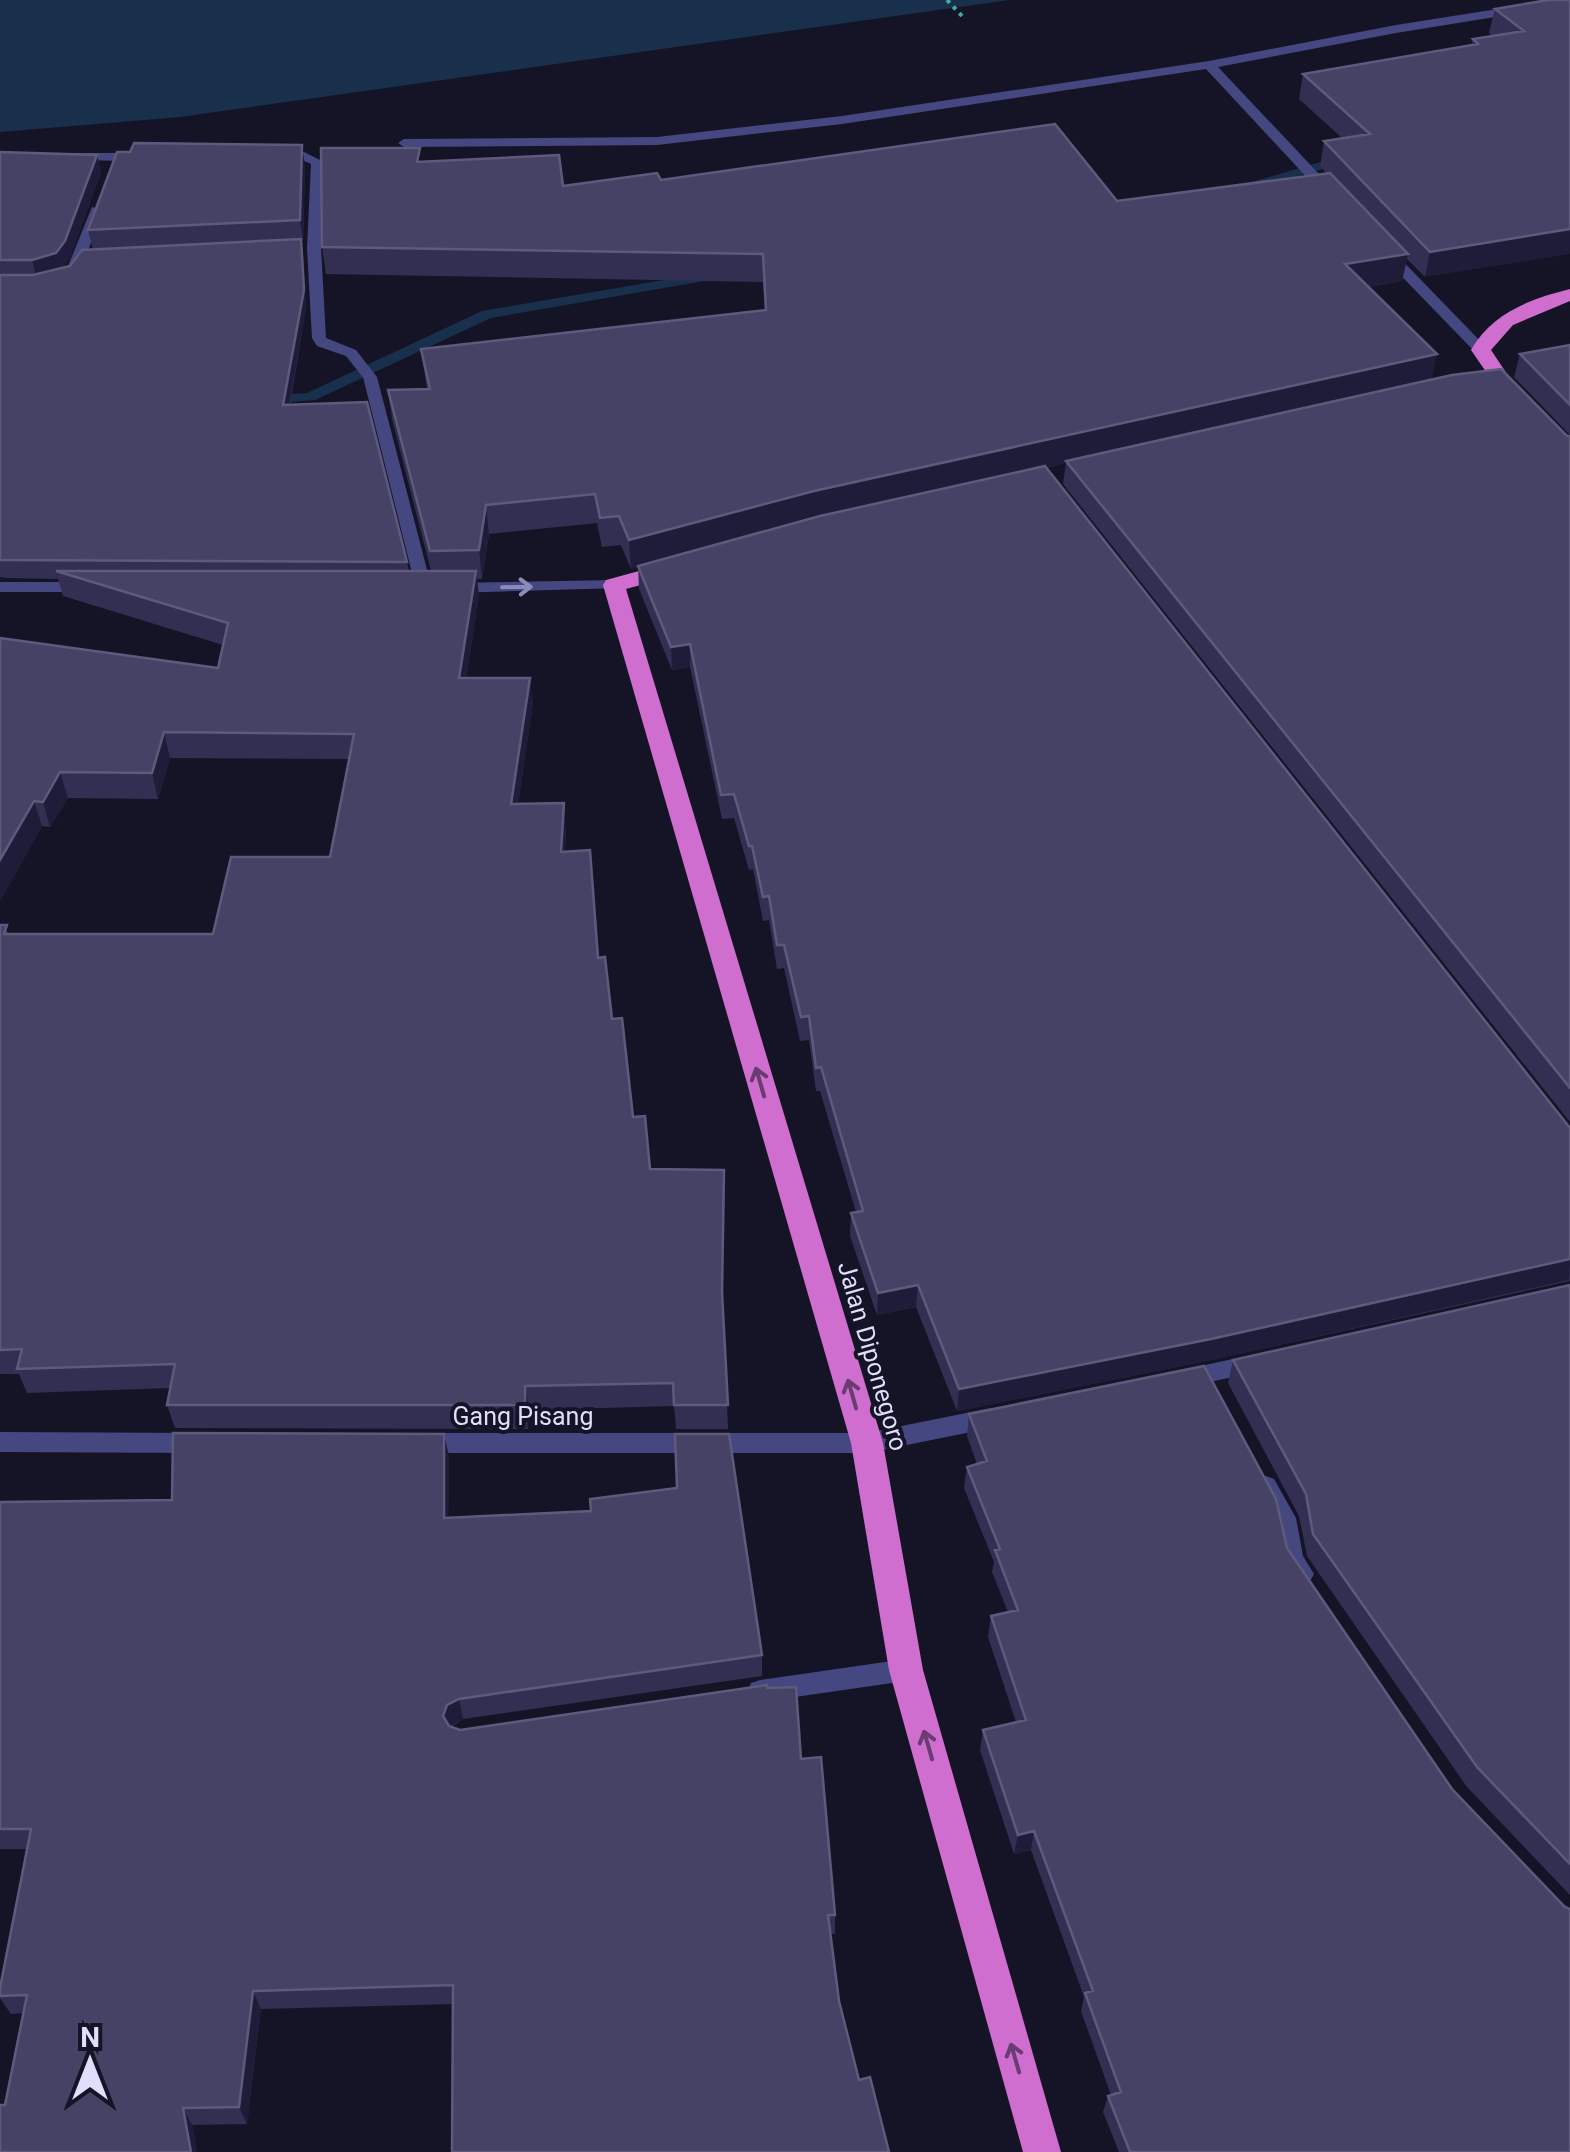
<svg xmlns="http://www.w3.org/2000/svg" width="1570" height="2152" viewBox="0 0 1570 2152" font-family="Roboto,sans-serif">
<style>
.water{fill:#18304c}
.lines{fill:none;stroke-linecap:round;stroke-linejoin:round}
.stream{fill:#18304c;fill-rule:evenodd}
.path{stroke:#40ac9d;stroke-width:4;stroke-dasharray:4 5;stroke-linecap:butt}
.service{fill:#454780;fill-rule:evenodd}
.minor{fill:#454780;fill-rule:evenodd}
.tertiary{fill:#454780;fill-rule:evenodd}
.trunk{fill:#d06ecf;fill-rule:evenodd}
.wall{fill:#332f53}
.shaded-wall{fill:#1f1c3a}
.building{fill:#454265;stroke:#5e5a7c;stroke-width:2.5}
.oneway{stroke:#8a8bb7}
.oneway2{stroke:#693c73}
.labels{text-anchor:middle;stroke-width:8;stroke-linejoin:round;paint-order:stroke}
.street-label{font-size:25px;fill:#dfdefb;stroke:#151427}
</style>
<rect width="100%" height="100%" fill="#151427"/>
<path class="water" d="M0 0H1009L180 117 0 132Z"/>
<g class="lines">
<path class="stream" d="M1344 155 1349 156V162L1232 194 1225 190Z
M711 272 718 276 716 279 491 318 315 400 266 404 259 400 266 396 307 393 482 311Z"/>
<path class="path" d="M947 0 962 16"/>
<path class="service" d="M1554 0H1570V5L1396 33 1218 67 1336 192V198H1326L1206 69 842 124 657 145 404 147 398 143 404 139 657 137 842 116 1209 61 1396 25Z
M1381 249H1391L1486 347V353H1476L1381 255Z
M370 373 377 377 432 589 430 592H418L416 589 363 377Z
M1256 1354 1264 1357 1267 1363 1264 1369 1256 1372 1182 1388 1174 1386 1171 1379 1174 1372 1182 1370Z
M991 1408 999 1411 1002 1418 999 1425 991 1428 867 1453 859 1450 856 1443 859 1436 867 1433Z
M1266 1476 1274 1479 1296 1518 1303 1556 1314 1574 1310 1581 1302 1585C1276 1575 1280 1544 1273 1522 1269 1510 1260 1498 1254 1486L1258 1479Z"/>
<path class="minor" d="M277 152H304L324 162 321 248 326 338 356 350 377 377 375 380H365L346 356 317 346 312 338 307 248 311 164 302 160 272 159V153Z
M72 153H138L144 157 138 161 67 160V154Z
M92 207 104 210 80 271 68 274 66 271Z
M0 1432 200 1433 208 1436 211 1443 208 1450 200 1453 0 1452Z
M419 1433H867L875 1436 878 1443 875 1450 867 1453H419L411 1450 408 1443 411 1436Z
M906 1659 915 1662 918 1670 915 1678 906 1681 760 1702 751 1699 748 1691 751 1683 760 1680Z"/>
<path class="tertiary" d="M614 580 620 582V588L452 593 444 588 452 583Z
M0 582H88L96 587 88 592H0Z"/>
<path class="trunk" d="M1570 289V301L1513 325 1491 350 1509 377 1570 440V458L1563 456 1495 385 1471 350C1492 313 1530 299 1570 289Z
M672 562 680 564 683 569 680 574 626 589 883 1443 923 1670 1061 2152H1023L889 1670 851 1443 603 585 606 580Z"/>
</g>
<path class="wall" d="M1548 0 1425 277 1407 259 1402 281 1369 287 1431 380 1570 436V1122L1063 484 1066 463 1046 468 1570 1128V1281L1206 1361 957 1411 916 1307 877 1315 850 1236 851 1213 856 1212 820 1091H816L809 1040 800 1041 784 968 777 969 769 920 763 921 753 869 749 870 734 818 722 819 690 667 672 670 639 589 638 567 631 569 621 545 602 547 597 523 489 534 482 579H477L479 596 466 678 533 704 518 804 566 828 565 852 598 958 633 1117 650 1169 724 1170 723 1310 728 1429H676L674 1406 529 1410 528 1429 175 1428 167 1405 170 1388 27 1393 19 1374H0V925L10 934H213L330 857 349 759 170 758 158 799 68 798 50 827 42 826 0 901V638L218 668 223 645 63 596 58 579 6 578 0 577V152L97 155 101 172 70 258 63 268 70 266 93 250 88 230 305 166 303 240 301 241 303 256 306 308 290 405 407 562 409 571H431L392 419 388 390 427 389 421 349 765 310 763 282 326 274 322 247 422 162 563 186 661 180 1117 201 1327 174 1320 166 1324 141 1342 138 1299 99 1303 74 1471 45 1473 39 1492 36 1489 33 1495 9Z
M1570 345V435L1514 377 1520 354Z
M1570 1285V1895L1467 1787 1307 1556 1299 1516 1228 1383 1233 1360Z
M969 1414 1287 1548 1452 1789 1565 1907 1570 2152H1119L1103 2112 1108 2096 1111 2095 1081 2011 1084 1997 1031 1850 1014 1854 980 1750 983 1730 1016 1722 988 1637 991 1616 1008 1612 992 1572 994 1562 964 1488 967 1467 977 1464 967 1436Z
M449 1456 448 1518 762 1655V1676L463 1719 451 1727 460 1730 767 1688 801 1759 835 1915V1934H831L839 2001 859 2080 889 2152 453 2004 261 2009 247 2124 192 2125 197 2152H0L5 2105 23 2013 11 2014 0 1998V1988L27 1849H0V1502L172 1500Z"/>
<path class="shaded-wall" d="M302 145 305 166 303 240 300 220Z
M97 155 101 172 70 258 61 271 36 277 32 260Z
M1570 229V254L1425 277 1430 252Z
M301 239 303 256 306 308 286 423 283 405Z
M1408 254 1402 281 1340 292 1345 264Z
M1437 354 1431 382 814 519 631 569 629 540 814 491Z
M486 505 489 534 482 579 479 550Z
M476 571 479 596 462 703 459 678Z
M690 644V667L672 670 671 647Z
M530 678 533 704 514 829 511 804Z
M164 732 170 758 158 799 152 773Z
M60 772 68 798 50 827 43 802Z
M34 801 42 826 0 901V860Z
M564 803 566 828 564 878 561 852Z
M724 1170 725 1195 722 1316V1292Z
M1570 1259 1569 1280 1206 1361 957 1411 959 1389Z
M918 1285 916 1307 877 1315 878 1293Z
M525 1386 529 1410 528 1429 525 1405Z
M444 1434 449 1456 448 1540 444 1518Z
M459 1699 463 1719 452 1725 448 1737 443 1716 447 1705Z
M1034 1831 1031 1850 1014 1854 1018 1835Z
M253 1991 261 2009 247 2124 239 2107Z
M183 2108 192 2125 197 2152H191Z"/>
<path class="building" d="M1548 0H1570V229L1430 252 1324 141 1370 134 1303 74 1478 44 1473 39 1524 31 1495 9Z
M1055 124 1117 201 1330 173 1408 254 1345 264 1437 354 814 491 629 540 619 516 600 518 595 494 486 505 479 550 430 551 388 390 430 389 421 349 766 310 763 254 322 247 321 148H420L417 162 559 155 563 186 657 173 661 180Z
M134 143 302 145 300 220 88 230 117 152H130Z
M0 152 97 155 65 241 56 253 32 260H0Z
M301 239 304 290 283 405 367 402 407 562 0 560V275H33L70 266 82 250Z
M1570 345V405L1520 354Z
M1501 369 1567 436H1570V1088L1066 461 1452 375Z
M1045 466 1570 1128V1259L1211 1339 959 1389 918 1285 878 1293 851 1213 863 1211 821 1067 816 1068 809 1016 801 1017 784 945H777L769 896 763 897 752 846H749L734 794 721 795 690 644 671 647 638 566 820 516Z
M56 571H476L459 678H530L511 804 564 803 561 852 590 850 598 958 605 957 612 1019 622 1018 633 1117 645 1116 650 1169 724 1170 722 1292 728 1405H674L673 1383 525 1386V1405H167L175 1364 17 1369 22 1349 0 1350V925H7L4 934H213L231 857H330L354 734 164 732 152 773 60 772 43 802 34 801 0 860V638L218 668 228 623Z
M1570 1285V1864L1477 1767 1313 1534 1306 1494 1233 1360Z
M1204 1366 1276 1499 1287 1548 1452 1789 1565 1907 1570 1909V2152H1130L1108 2096 1121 2092 1085 1993 1093 1991 1034 1831 1018 1835 983 1730 1026 1720 991 1616 1018 1610 995 1550 1000 1549 967 1467 987 1461 969 1414Z
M173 1433 444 1434V1518L591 1511 590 1499 677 1488 675 1434H729L762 1655 459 1699 447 1705 443 1716 449 1726 460 1730 767 1685V1688L796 1687 801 1759 821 1757 835 1915H828L839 2001 859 2080 870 2077 889 2152H452L453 1985 253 1991 239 2107 183 2108 191 2152H0V2105H5L27 1995 0 1996V1988L31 1829H0V1502L172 1500Z"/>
<defs><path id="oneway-shaft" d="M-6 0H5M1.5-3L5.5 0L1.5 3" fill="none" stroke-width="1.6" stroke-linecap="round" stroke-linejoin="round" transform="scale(2.5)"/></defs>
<use class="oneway" href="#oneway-shaft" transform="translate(517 587) rotate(-1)"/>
<g class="oneway2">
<use href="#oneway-shaft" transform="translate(760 1082) rotate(-106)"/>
<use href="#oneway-shaft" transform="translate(852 1394) rotate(-106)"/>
<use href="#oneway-shaft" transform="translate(928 1745) rotate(-106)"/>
<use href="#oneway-shaft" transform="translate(1015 2058) rotate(-106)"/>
</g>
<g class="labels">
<g class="street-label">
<text transform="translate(873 1356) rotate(74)" y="9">Jalan Diponegoro</text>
<text x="523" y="1425">Gang Pisang</text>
</g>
</g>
<g transform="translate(90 2062)" stroke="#151427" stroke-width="8" paint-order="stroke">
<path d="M0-8L18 38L0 25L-18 38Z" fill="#dfdefb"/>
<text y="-15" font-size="28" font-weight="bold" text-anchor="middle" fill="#dfdefb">N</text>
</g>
</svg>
